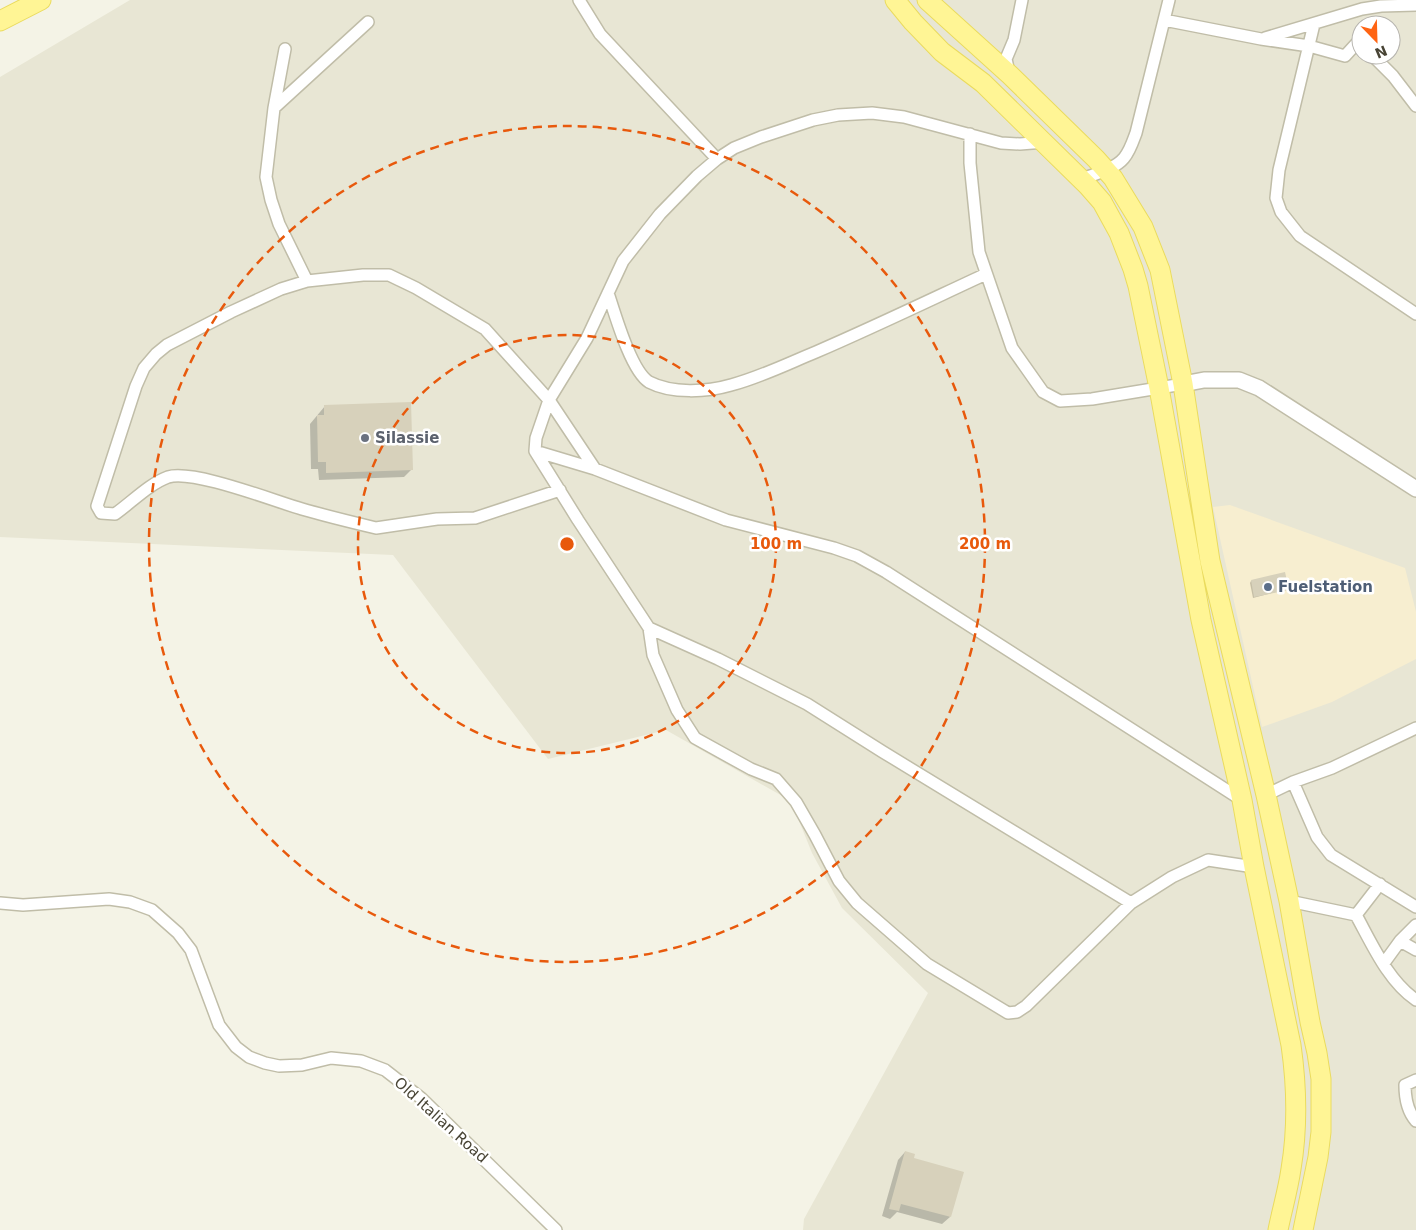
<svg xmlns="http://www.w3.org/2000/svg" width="1416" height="1230" viewBox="0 0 1416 1230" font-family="'DejaVu Sans',sans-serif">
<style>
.residential{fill:#e8e6d4;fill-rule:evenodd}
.commercial{fill:#f7eed0}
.shadow{fill:#0003}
.building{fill:#d7d1bb}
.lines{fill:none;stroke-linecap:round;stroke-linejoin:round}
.minor-casing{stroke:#c0bda8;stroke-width:14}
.tertiary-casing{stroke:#c0bda8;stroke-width:18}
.primary-casing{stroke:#eadb5e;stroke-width:21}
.minor{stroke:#fff;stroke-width:11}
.tertiary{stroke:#fff;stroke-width:15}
.primary{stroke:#fff595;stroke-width:19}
.ring{fill:none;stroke:#e8590c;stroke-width:2.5;stroke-dasharray:9 6}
.worship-dot{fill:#6b7280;stroke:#fff;stroke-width:2}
.service-dot{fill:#5c6f8a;stroke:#fff;stroke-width:2}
.labels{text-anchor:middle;stroke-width:5;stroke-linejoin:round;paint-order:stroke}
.worship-label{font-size:15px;font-weight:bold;fill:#5b616d;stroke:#fff;text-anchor:start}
.service-label{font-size:15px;font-weight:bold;fill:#4e5e75;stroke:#fff;text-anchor:start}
.street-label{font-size:15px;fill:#484435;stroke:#fff}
.centre{fill:#e8590c;stroke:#fff;stroke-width:2.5}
.ring-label{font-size:15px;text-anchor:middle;font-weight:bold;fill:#e8590c;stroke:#fff;stroke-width:5;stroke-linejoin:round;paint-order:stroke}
</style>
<rect width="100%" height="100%" fill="#f4f3e6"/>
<path class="residential" d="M130 0H1416V1230H803L804 1219 928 993 842 908 812 853 791 801 666 730 548 759 393 555 0 537V77ZM1361 25H1391V55H1361Z"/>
<path class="commercial" d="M1230 505 1405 568 1416 612V659L1332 702 1262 727 1213 507Z"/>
<path class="shadow" d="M325 406 412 469 404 477 319 480 318 469H311L310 424Z
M1251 581 1287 589 1253 598 1250 583Z
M905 1152 912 1159 950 1217 942 1224 897 1212 890 1219 882 1216 898 1160Z"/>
<path class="building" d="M411 402 413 470 326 473V462H318L317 415H324V405Z
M1285 572 1289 590 1254 597 1251 580Z
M905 1151 915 1154 914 1158 964 1172 951 1217 901 1204 899 1211 889 1209Z"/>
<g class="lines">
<g class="minor-casing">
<path id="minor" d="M579 0 600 34 717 159
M1164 20 1261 39 1309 46 1345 56 1356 44 1361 47
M1314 24 1279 170 1276 198 1281 212 1300 236 1416 314
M1265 38 1362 9 1381 6 1416 5
M285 49 274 108 266 177 271 200 279 224 307 281
M1372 55 1393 76 1416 106
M1009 73 1006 59 1014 40 1022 0
M274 108 368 22
M970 134V163L979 252 1012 348 1043 392 1060 401 1092 399 1183 384
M1045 142 1020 144 1001 143 904 117 872 113 838 115 813 120 761 137 734 148 717 159 697 176 660 214 623 261 587 338 549 400 536 438 535 451 578 520 649 628 718 659 807 704 883 752 1131 903 1172 877 1208 860 1254 867
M1082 179C1095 174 1115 169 1124 158 1130 151 1133 141 1136 133L1169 0
M608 293C615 314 631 371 649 382 672 394 707 392 731 385 761 377 789 363 816 352 874 327 930 300 986 274
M535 451 595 469 726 520 834 548 857 556 886 572 1242 800
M560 490 475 518 437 519 376 528C351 522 326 516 302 509 274 501 193 469 168 477 149 484 132 502 115 514L101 513 97 506 136 386 144 368 156 354 167 345 231 312 281 289 307 281 363 275H389L416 288 485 329 549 400 595 469
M649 628 653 655 677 710 695 738 751 769 776 779 796 802 815 835 839 881 857 903 927 964 1008 1013 1017 1012 1026 1006 1131 903
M1293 782 1317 837 1331 855 1416 907
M1266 795 1293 782 1332 768 1416 728
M1289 901 1356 915C1372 944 1388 981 1416 1000
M0 903 23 905 109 899 130 902 152 910 178 933 191 950 219 1025 236 1047 249 1057 265 1063 279 1066 302 1065 331 1058 361 1061 385 1070 421 1098 556 1230
M1356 915 1380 884
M1400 941 1416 950
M1384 963 1400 941 1416 925
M1416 1080 1405 1085C1405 1098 1408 1112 1416 1121"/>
</g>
<g class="tertiary-casing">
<path id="tertiary" d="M1183 384 1204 380H1239L1259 388 1416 489"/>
</g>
<g class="primary-casing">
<path id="primary" d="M895 0 913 22 942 52 983 83 1088 186 1102 202 1119 233 1133 269 1138 286 1159 388 1201 620 1242 800 1254 867 1291 1045C1297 1087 1298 1127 1291 1169 1288 1190 1282 1210 1278 1230
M927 0 1010 75 1096 159 1113 178 1143 227 1160 270 1183 384 1210 561 1266 795 1289 901 1310 1022 1317 1053 1321 1079V1132L1318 1157 1303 1230
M0 21 41 0"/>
</g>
<use href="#minor" class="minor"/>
<use href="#tertiary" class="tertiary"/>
<use href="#primary" class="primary"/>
</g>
<g class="ring">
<circle cx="567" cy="544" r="209"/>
<circle cx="567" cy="544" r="418"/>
</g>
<circle class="worship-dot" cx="365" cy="438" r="5"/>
<circle class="service-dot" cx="1268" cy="587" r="5"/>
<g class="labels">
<g class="worship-label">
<text x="375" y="443">Silassie</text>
</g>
<g class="service-label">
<text x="1278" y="592">Fuelstation</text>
</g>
<g class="street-label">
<text transform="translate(441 1120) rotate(42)" y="5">Old Italian Road</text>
</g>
</g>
<circle cx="567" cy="544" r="8" class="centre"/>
<g class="ring-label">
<text x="776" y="549">100 m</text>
<text x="985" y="549">200 m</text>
</g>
<g transform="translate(1376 40) rotate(157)"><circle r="24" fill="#ffffff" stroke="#b6b4ae"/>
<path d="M0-4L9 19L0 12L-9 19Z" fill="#ff6413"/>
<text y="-8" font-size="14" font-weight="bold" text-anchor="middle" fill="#484435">N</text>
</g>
</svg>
